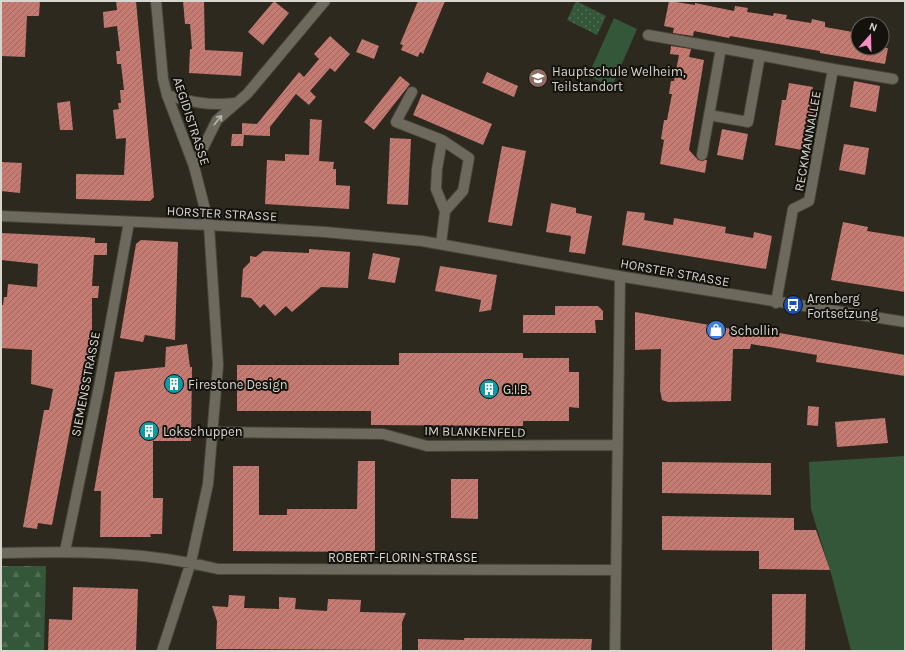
<svg xmlns="http://www.w3.org/2000/svg" width="906" height="652" viewBox="0 0 906 652" font-family="Karla,sans-serif">
<style>
.forest{fill:url(#forest-firs)}
.park{fill:url(#park-dots)}
.pitch{fill:#355739}
.building{fill:url(#building-hatch)}
.lines{fill:none;stroke-linecap:round;stroke-linejoin:round}
.street-casing{stroke:#48453c;stroke-width:12}
.secondary-casing{stroke:#48453c;stroke-width:12}
.street{stroke:#6d695d;stroke-width:10}
.secondary{stroke:#6d695d;stroke-width:10}
.oneway{stroke:#b8b5ad}
.labels{text-anchor:middle;stroke-width:4;stroke-linejoin:round;paint-order:stroke}
.poi-label{font-size:13px;fill:#d8d6cf;stroke:#14120d;text-anchor:start}
.street-label{font-size:13px;fill:#d8d6cf;stroke:#14120d}
</style>
<defs>
<pattern id="forest-firs" width="22" height="20" patternUnits="userSpaceOnUse"><rect width="22" height="20" fill="#355739"/><path d="M5 1l3.5 6h-7zM16 11l3.5 6h-7z" fill="#526e55"/></pattern>
<pattern id="park-dots" width="8" height="8" patternUnits="userSpaceOnUse"><rect width="8" height="8" fill="#355739"/><path d="M2 2h.1M6 6h.1" fill="none" stroke="#526e55" stroke-width="1.8" stroke-linecap="round"/></pattern>
<pattern id="building-hatch" width="6" height="6" patternUnits="userSpaceOnUse"><rect width="6" height="6" fill="#c57b71"/><path d="M-1 1l2-2M0 6l6-6M5 7l2-2" fill="none" stroke="#9d6962"/></pattern>
</defs>
<rect width="100%" height="100%" fill="#2d291e"/>
<path class="forest" d="M1 566H46L44 651H1Z"/>
<path class="park" d="M576 1 606 16 597 35 567 20Z"/>
<path class="pitch" d="M614 18 637 29 612 87 588 76Z
M905 456V651H851L832 577 811 509 809 462Z"/>
<path class="building" d="M1 1H40L39 16H27L25 57 1 56Z
M116 1H136L154 197 150 201 76 199V174L124 175 126 138 116 139 113 110 119 109 118 103H121L120 90H124L121 64H117L116 51H120L117 26 104 28 103 12 117 10Z
M183 1H204L205 50 243 52 241 76 189 73 190 49H192L190 24H185Z
M274 1 289 13 263 45 248 32Z
M418 1H445L423 54 420 52 418 57 401 50 403 45 400 44Z
M669 1 695 5V3L734 11 735 6 748 8 747 12 773 16 774 13 787 15 786 19 811 23 812 19 825 22V27L858 33V48H888L885 64 820 53V51L730 36 729 38 694 31 693 36 673 33 674 28 664 26Z
M330 36 350 54 335 72 330 68 310 91 316 97 309 105 296 94 270 127V136L244 135 243 146H231L232 134H242V123L257 124 299 72 304 77 319 59 314 54Z
M362 39 379 46 374 59 356 52Z
M671 46 691 49 689 57 704 60 689 150 698 160H707L705 173 660 164 664 140 661 139 664 120H667L672 94H669L670 87 671 81H674L679 55 670 54Z
M487 72 518 86 514 97 482 83Z
M400 76 410 84 374 130 364 122Z
M854 81 880 86 876 112 850 107Z
M789 83 813 87 810 109 814 110 811 123H807L802 150 775 145 782 100H786Z
M422 94 492 124 483 145 413 115Z
M70 101 73 130H60L57 103Z
M310 119 322 120 319 161 334 162 333 169H336V185L350 186 349 209 265 204 267 160 285 161V154L309 155Z
M722 129 748 134 743 160 717 155Z
M390 138 411 139 408 205 387 204Z
M844 144 869 148 865 175 839 170Z
M502 146 526 151 512 226 488 222Z
M1 162 22 163 20 193 1 191Z
M551 203 576 208V213L592 216 585 254 569 252 571 236 546 232Z
M627 211 645 213 644 220 673 225 674 218 726 227 725 233 753 238 754 232 772 236 766 269 622 245Z
M843 222 868 227 867 231 905 237V292L831 280Z
M1 233 85 237 95 238V243H107V255H94L92 286H99L98 298H92V341L91 340 90 356H88L80 410 74 409 52 525 38 523 37 529 23 527 44 410H49L53 389 31 384 32 350 1 348V305H3L4 297H7L8 284 37 287 38 264 1 260Z
M141 240 178 242 175 340 145 335 143 342 120 338 136 244Z
M309 249 350 252 348 288 321 287 292 312 286 306 275 316 264 304 260 308 251 298 241 297 243 269 250 262V256L256 257 263 251 309 253Z
M373 253 400 258 395 283 368 279Z
M440 266 497 275 491 310 479 312 481 300 435 291Z
M555 306H598L603 311V320H595L596 333H523V315H555Z
M635 312 773 336 774 332 905 355V376L816 362 817 355 751 344 750 349H733L731 401 668 402 662 400 660 390 661 349 635 350Z
M187 344 190 367H192L191 441H153V498H163L162 534H150L151 537H100L101 491H94L115 372 165 367 166 347Z
M399 353H523V358H569V372H579V408L569 407V421H523V426L371 425V411H237V365H399Z
M808 406 819 407 818 426 807 425Z
M885 418 888 443 837 447 835 422Z
M358 461H375V552L233 551V466H259V515H287V509H357Z
M662 462 771 463V495L662 493Z
M451 479H478V519L451 518Z
M662 516 794 518V530H816L830 570 759 569V551L662 550Z
M73 587 138 589 136 651H48L49 619 72 620Z
M772 594H806L805 651H772Z
M229 595 245 596 244 608 279 609V597L296 598 295 609 327 611 328 599 361 600 360 612 406 613 402 622V650L216 649 217 621 212 606 228 607Z
M464 638 592 639 591 651H418V639L464 640Z"/>
<g class="lines">
<g class="street-casing">
<path id="street" d="M648 35 721 48
M833 69 893 79
M412 92 396 122 442 140
M167 95C191 102 209 106 235 103
M709 115 748 122 760 55
M702 155 721 48 833 69 809 201 793 209 776 303
M194 166 217 120 247 94 325 1
M441 244 445 211 463 191 469 158 442 140 437 169 436 189 445 211
M214 432 383 434 427 446 617 445
M65 551 99 387 129 222
M1 553C74 551 146 551 218 569L615 570
M162 651 191 562 208 484 218 365 209 225
M615 651 620 277"/>
</g>
<g class="secondary-casing">
<path id="secondary" d="M156 1 163 79 167 95 194 166 209 225
M1 216 209 225 325 232 422 241 624 277 905 322"/>
</g>
<use href="#street" class="street"/>
<use href="#secondary" class="secondary"/>
</g>
<defs><path id="oneway-shaft" d="M-6 0H5M1.5-3L5.5 0L1.5 3" fill="none" stroke-width="1.6" stroke-linecap="round" stroke-linejoin="round"/></defs>
<use class="oneway" href="#oneway-shaft" transform="translate(218 120) rotate(-51)"/>
<defs>
<g id="school-disc" transform="scale(1)"><circle r="9.5" fill="#8d6e63" stroke="#14120d"/><path d="M0-5L7-2L0 1L-7-2ZM-4 1L0 2.5L4 1V4Q0 6-4 4Z" fill="#fff"/></g>
<g id="bus-disc" transform="scale(1)"><circle r="9.5" fill="#1a4fb4" stroke="#14120d"/><path d="M-5-6H5V4H4V6H2V4H-2V6H-4V4H-5ZM-3.5-4V0h7V-4ZM-3.5 1.2v1.5H-2V1.2ZM2 1.2v1.5H3.5V1.2Z" fill="#fff"/></g>
<g id="shop-disc" transform="scale(1)"><circle r="9.5" fill="#3f7fe0" stroke="#14120d"/><path d="M-5-2.5h2.3a2.7 3.5 0 0 1 5.4 0H5L5.5 6h-11ZM-1.5-2.5h3a1.5 2.3 0 0 0-3 0Z" fill="#fff"/></g>
<g id="building-disc" transform="scale(1)"><circle r="9.5" fill="#0f9aa8" stroke="#14120d"/><path d="M-4-6H4V6H1V3H-1V6H-4ZM-2.5-4.3h1.7v1.8h-1.7ZM.8-4.3h1.7v1.8H.8ZM-2.5-1h1.7V.8h-1.7ZM.8-1h1.7V.8H.8Z" fill="#fff"/></g>
</defs>
<g fill-rule="evenodd">
<use href="#school-disc" x="538" y="78"/>
<use href="#bus-disc" x="793" y="305"/>
<use href="#shop-disc" x="716" y="330"/>
<use href="#building-disc" x="174" y="384"/>
<use href="#building-disc" x="489" y="389"/>
<use href="#building-disc" x="149" y="431"/>
</g>
<g class="labels">
<g class="poi-label">
<text x="552" y="76">Hauptschule Welheim,<tspan x="552" dy="15">Teilstandort</tspan></text>
<text x="807" y="303">Arenberg<tspan x="807" dy="15">Fortsetzung</tspan></text>
<text x="730" y="335">Schollin</text>
<text x="188" y="389">Firestone Design</text>
<text x="503" y="394">G.I.B.</text>
<text x="163" y="436">Lokschuppen</text>
</g>
<g class="street-label">
<text transform="translate(192 121) rotate(72)" y="5">AEGIDISTRASSE</text>
<text transform="translate(807 141) rotate(-80)" y="5">RECKMANNALLEE</text>
<text transform="translate(222 213) rotate(3)" y="5">HORSTER STRASSE</text>
<text transform="translate(675 272) rotate(10)" y="5">HORSTER STRASSE</text>
<text transform="translate(85 384) rotate(-79)" y="5">SIEMENSSTRASSE</text>
<text transform="translate(475 431) rotate(1)" y="5">IM BLANKENFELD</text>
<text x="403" y="562">ROBERT-FLORIN-STRASSE</text>
</g>
</g>
<rect width="906" height="652" fill="none" stroke="#d8d6cf" stroke-width="4"/>
<g transform="translate(870 36) rotate(20)"><circle r="19" fill="#14120d" stroke="#62605b"/>
<path d="M0-3L7 15L0 10L-7 15Z" fill="#fa8fc6"/>
<text y="-6" font-size="11" font-weight="bold" text-anchor="middle" fill="#d8d6cf">N</text>
</g>
</svg>
